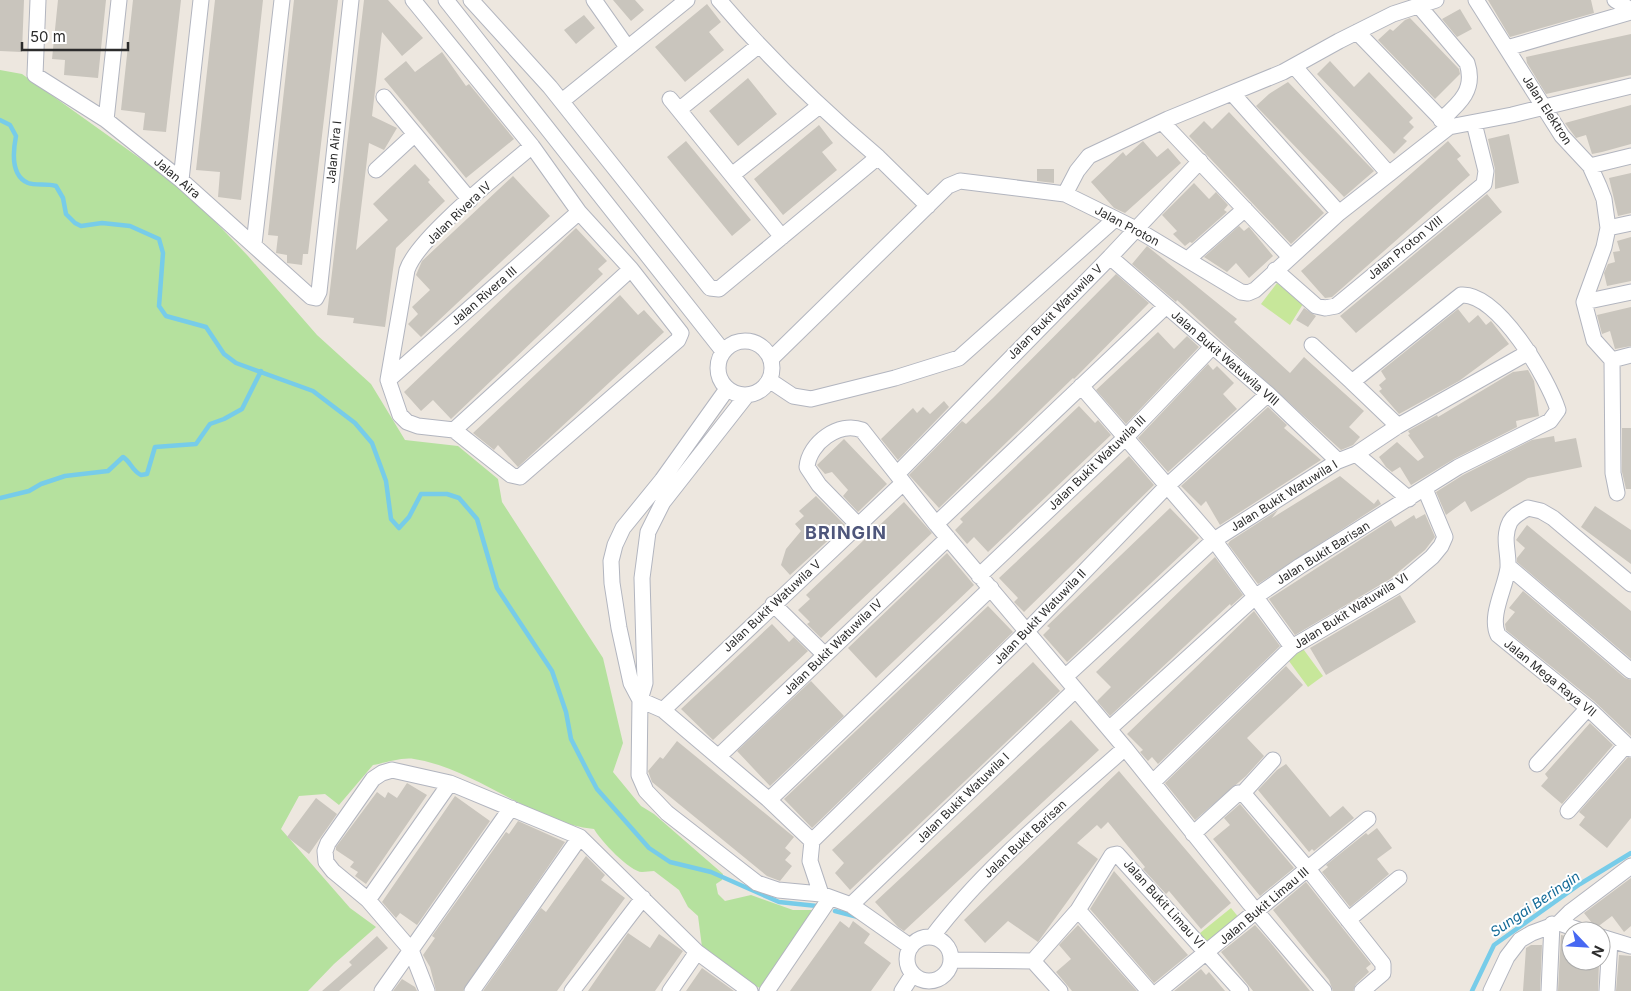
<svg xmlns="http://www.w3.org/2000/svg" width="1631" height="991" viewBox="0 0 1631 991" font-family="Inter,sans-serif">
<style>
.green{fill:#b5e19e}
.pitch{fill:#c7e79a}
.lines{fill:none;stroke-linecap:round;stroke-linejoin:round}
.stream{stroke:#77cce9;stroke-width:4.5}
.building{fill:#c9c5bd}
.minor-casing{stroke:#b2b5bf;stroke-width:17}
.minor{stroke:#fff;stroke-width:15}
.labels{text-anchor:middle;stroke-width:4;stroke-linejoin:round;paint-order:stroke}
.street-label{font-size:12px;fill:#2c2c2c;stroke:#fff}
.water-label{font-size:14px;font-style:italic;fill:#146b98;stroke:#fff}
.district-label{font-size:18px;font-weight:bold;letter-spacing:1px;fill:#4e567b;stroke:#fff}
</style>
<rect width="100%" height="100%" fill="#ede7df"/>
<path class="green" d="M0 70 22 74 187 192 248 256 317 335 371 384 405 440 458 446 498 479 502 502 603 658 623 743 613 772 641 806 654 814 723 874 722 880 716 884 718 894 725 901 751 895 793 910H814L760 988 749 983 702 947 698 916 688 907 679 890 654 871C650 871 646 872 642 872 630 872 600 840 594 829 533 823 477 769 414 759 402 757 385 763 373 765L339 805 325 794 299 796 281 829 350 908 376 927 334 964 308 991H0Z"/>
<path class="pitch" d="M1277 283 1303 304 1290 325 1261 304Z
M1301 646 1323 676 1308 687 1286 657Z
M1231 908 1240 919 1209 945 1200 933Z"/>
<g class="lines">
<path class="stream" d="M0 120 10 125 16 136C13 151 10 175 28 183 36 186 47 183 56 186L63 198 66 214 75 223 81 226 102 223 130 226 159 239 163 253 159 306 166 316 206 327 224 354 236 363 313 391 355 423 372 443 386 481 391 519 399 528 409 517 421 494H447L459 498 477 519 497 588 552 671 566 712 571 739 590 776 597 789 649 848 670 862 711 872 779 902 817 906
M0 498 29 491 41 484 65 476 108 471 123 457C131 462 132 471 141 475L147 474 155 447 196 444 210 424 224 419 242 409 261 371
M835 911 858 917
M1472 991 1494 945 1580 884 1631 853"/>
</g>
<path class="building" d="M0 0H24L22 52 0 51Z
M58 0H106L98 78 64 75 65 60 52 59Z
M133 0H181L166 132 143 130 145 113 121 110Z
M215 0H263L241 200 218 197 220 172 196 170Z
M294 0H338L308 254H303L302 265 287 263V255L276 253 278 236 268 235Z
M364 0H388L423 38 402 56 382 32 372 116 397 128 384 150 369 143 356 250 388 220 373 204 415 164 430 180 428 182 445 201 396 248 385 327 353 323 354 318 327 315Z
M613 0H635L644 10 631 21Z
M1488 0H1591L1594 13 1510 37Z
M707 4 721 22 709 32 724 50 685 82 655 47Z
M1460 9 1472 29 1457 37 1442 19Z
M584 15 595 28 576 44 564 30Z
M1410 18 1459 69 1460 74 1435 99 1378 40 1390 29 1393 31 1405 20Z
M1631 34V75L1546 94 1527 63 1526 57Z
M442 52 466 86 469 84 514 139 466 178 384 79 406 61 415 72Z
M1330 61 1354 87 1369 72 1413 118 1409 122 1414 127 1403 138 1407 141 1394 154 1317 74Z
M748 78 777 114 738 146 709 111Z
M1288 82 1374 171 1344 197 1256 106 1269 94Z
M1631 105V144L1602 152 1592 154 1586 135 1576 138 1565 123Z
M1229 112 1324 213 1291 244 1189 136 1204 121 1212 129Z
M819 125 833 143 822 152 837 170 783 215 754 179Z
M1509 134 1519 183 1495 189V169L1488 139Z
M686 141 751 220 732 236 667 157Z
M1143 141 1157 157 1168 148 1181 163 1125 213 1114 208 1091 182 1123 152 1126 156Z
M1448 141 1461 156 1457 159 1470 175 1332 297 1325 298 1301 271Z
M1037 169H1054V183L1037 181Z
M1631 173V213L1618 216 1609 178Z
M513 176 550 216 421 337 408 324 418 314 412 307 430 290 416 275 422 261Z
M1194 183 1209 199 1216 192 1228 205 1224 210 1227 212 1192 243 1190 242 1185 246 1173 234 1177 231 1162 215Z
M1487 194 1502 212 1356 333 1340 316Z
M1239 226 1244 231 1249 227 1273 256 1249 278 1236 263 1227 272 1204 257Z
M576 228 607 261 598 269 603 274 451 419 433 400 421 411 404 392Z
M1631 237V281L1607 286 1604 273 1608 264 1615 262 1613 252 1620 251 1617 241Z
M1147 246 1237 319 1234 322 1290 373 1304 357 1364 411 1349 427 1360 437 1353 445 1341 450 1177 300 1176 302 1132 264Z
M1116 274 1149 303 1074 379 1073 378 939 508 909 475 962 421 966 424 993 398Z
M620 295 638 315 644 310 664 332 518 467 498 445 494 450 473 433Z
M1631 307V346L1615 349 1610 331 1602 334 1597 315Z
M1304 308 1316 316 1308 327 1296 320Z
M1458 309 1469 323 1478 315 1486 325 1491 321 1509 344 1459 381 1399 414 1379 391 1382 389 1379 385 1386 379 1381 371Z
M1158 332 1174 349 1187 336 1199 347 1126 424 1096 390Z
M1208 364 1213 370 1217 366 1234 383 1223 394 1237 409 1168 472 1138 438Z
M1528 370 1534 381 1539 416 1516 421 1517 427 1454 459 1411 485 1400 467 1392 472 1386 467 1379 457 1397 442 1418 461 1424 457 1408 435 1410 434 1408 431 1437 415 1438 417 1513 372Z
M944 401 949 407 898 460 881 439 913 408 917 413 923 407 930 414Z
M1079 406 1095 423 1098 420 1111 435 988 552 974 537 967 544 955 530 963 522 960 519Z
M1268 407 1287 425 1284 428 1321 460 1220 525 1206 501 1201 506 1181 486Z
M1622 428H1631V489H1626L1622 472Z
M1554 436 1555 442 1576 438 1582 467 1528 478 1471 512 1465 501 1446 515 1436 492 1463 475 1532 440Z
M844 439 887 484 858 512 843 496 848 490 832 472 825 474 817 465Z
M1129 456 1154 485 1024 612 1014 602 1018 598 999 578Z
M1340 476 1374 504 1378 499 1381 504 1258 584 1228 544 1230 541 1278 510 1272 518Z
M816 496 845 525 790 575 781 565 786 549 801 531 795 524 804 516 799 511Z
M904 502 932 533 821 638 807 624 810 622 798 610 810 599 806 595Z
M1595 506 1631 530V564L1581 527Z
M1170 508 1199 538 1067 662 1043 635 1050 628 1047 626Z
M1425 514 1435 537 1425 550 1390 579 1295 635 1269 599 1391 520 1395 527 1414 515 1416 519Z
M1527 525 1631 611V659L1517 562V558L1525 548 1516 540Z
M947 553 974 585 876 678 848 648Z
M1215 557 1243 595 1231 606 1230 604 1110 716 1097 701 1111 687 1096 672Z
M1523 591 1625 678 1631 680V736L1594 701 1506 630 1505 624 1515 612 1509 608Z
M1400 595 1416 622 1326 675 1310 648Z
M988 606 1013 632 812 828 784 799Z
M1254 611 1280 646 1158 764 1152 757 1148 761 1140 752 1143 750 1127 734Z
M772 624 789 642 794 637 808 651 713 740 681 709Z
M1033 662 1060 691 850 890 835 873 844 863 832 850Z
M1286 666 1303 685 1247 738 1264 756 1246 776 1195 820 1165 783Z
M811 681 844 716 770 786 737 751Z
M1071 720 1099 750 904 931 898 927 875 902Z
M1590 723 1613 745 1562 804 1541 786 1548 778 1545 774Z
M677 741 794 837 785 848 791 853 785 860 792 866 780 881 767 876 652 782 648 771 660 757 663 759Z
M1628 757 1631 758V818L1607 848 1579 825 1585 817 1579 812Z
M1286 764 1330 817 1343 806 1354 818 1314 851 1312 849 1309 852 1258 790 1277 770Z
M1119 771 1231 903 1201 929 1169 891 1166 894 1143 869 1145 867 1108 822 1101 829 1097 825 1077 843 1098 859 1038 942 1008 921 985 943 964 920Z
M407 783 427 795 366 884 355 876 358 872 350 867 354 862 336 850V847L377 792 385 798 388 792 397 798Z
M455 796 490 821 417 925 400 913 396 918 382 902Z
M316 798 337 814 309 854 287 837Z
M1240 804 1294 868 1260 896 1213 839 1230 825 1224 818Z
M518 821 565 842 463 991H436L430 967 423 955 435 938 432 936 506 832 509 834Z
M1377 828 1392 848 1377 859 1389 874 1350 907 1322 872 1328 867 1326 865 1366 833 1368 835Z
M586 856 605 875 601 880 625 898 557 991H483L541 908 546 912Z
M1114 871 1188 955 1154 983 1090 909Z
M1631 878V926L1624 932 1612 916 1596 928 1584 913Z
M1306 882 1371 964 1366 968 1369 972 1356 984 1353 991H1333L1329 980 1273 910Z
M840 921 849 928 853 921 870 934 864 943 891 963 871 991H790Z
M1078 925 1137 991H1072L1056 972 1071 959 1059 945Z
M1255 925 1270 942 1310 991H1253L1221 952Z
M628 933 650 948 659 934 683 951 655 991H588Z
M1561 935 1571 937V947L1568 949H1571V961H1599L1598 991H1558Z
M377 936 388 948 339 991H322L352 965 349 962Z
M1531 945H1542L1540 991H1523L1526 948Z
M1619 955 1631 956V991H1616Z
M702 968 734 991H686Z
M1201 969 1206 975 1209 972 1225 991H1174Z
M402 979 415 987 417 991H393Z"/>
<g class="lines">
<g class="minor-casing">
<path id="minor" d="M38 0 35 75 106 120 181 180 311 297 316 298 319 292 351 0
M413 0 532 146 579 212 631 269 681 333 678 340 520 477 511 475 454 430 418 426 407 422 400 415 388 380 407 270C418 237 503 171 532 146
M446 0 723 351
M471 0 550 87 710 288 719 289 878 157C819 107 769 59 719 0
M594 0 627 47
M1476 0 1562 136 1590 166 1599 186 1604 199 1608 228 1604 247 1584 302 1594 340 1612 360
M1615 0 1631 10
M1419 6 1467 63C1476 90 1459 104 1441 120
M1357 32 1448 126
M1507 48 1631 12
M1294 66 1389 174
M1232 93 1339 213
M384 97 470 200
M670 99 782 237
M562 101 687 0
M680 109 758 46
M106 120 119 0
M1162 122 1290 257
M878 157 928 206
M1590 166 1631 156
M376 170 415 134
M732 175 818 107
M181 180 201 0
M1065 194 1077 171 1089 156 1168 119 1283 72 1339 41 1393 14 1436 0
M1608 228 1631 223
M254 244 282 0
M1110 257 1268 394 1338 461
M1188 259 1245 209
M1275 270 1316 306 1325 308 1336 306 1484 184 1486 171 1474 123
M1584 302 1631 292
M718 368a27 27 0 1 1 54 0a27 27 0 1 1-54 0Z
M1312 345 1352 382
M771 359 948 186 960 181 1065 194 1136 229 1241 292 1248 293 1255 290 1339 213 1449 127 1512 115 1631 86
M1612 360 1613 473 1617 493
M1612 360 1631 355
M388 380 579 212
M769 380 793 396 811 399 895 378 959 358 1115 219
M1081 386 1214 540 1292 647
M727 389 662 480 623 528 615 545 611 561 612 583 619 628 631 683 640 700 663 710 769 800 812 841 810 861 821 894
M747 395 663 502 648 532 642 578 645 683 640 700 639 775 646 791 667 813 757 883 778 890 821 894 851 905 911 947
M454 430 631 269
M1356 454 1409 499
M897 474 1110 257 1200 161
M936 524 1165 307
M858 525 819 485 807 467C809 443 839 421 862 430L936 524 1125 748 1250 904 1324 991
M1508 566 1631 671
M979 576 1127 436 1212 347
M1631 584 1553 518 1541 511 1528 508C1521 512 1514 515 1510 522 1502 538 1509 552 1508 568 1505 589 1489 616 1498 635L1588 708 1631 749
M773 604 825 655
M1065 677 1214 540 1338 461 1356 454 1398 426 1529 352
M663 710 903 483
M1109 729 1255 597 1300 566 1458 467 1550 421 1558 410C1548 379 1498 292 1461 295L1352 382 1398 426
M719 756 948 538
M1537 764 1588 708
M1153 782 1292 647 1400 584 1432 557 1441 546 1445 537 1425 489
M1243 793 1308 869 1383 964V973L1362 991
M1243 793 1273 760
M769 800 991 588
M1568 811 1626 745
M1193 834 1238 793H1243
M812 841 1026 632 1167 486 1268 394
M368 900 450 783
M851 905 1074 691
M1078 910 1149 991
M1348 920 1399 878
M1559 923 1570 912 1631 866
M932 937C986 865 1058 808 1125 748
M1601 937 1631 946
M907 959a22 22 0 1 1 44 0a22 22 0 1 1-44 0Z
M952 960 1033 961
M1033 961 1078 910 1112 855 1117 854 1241 991
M1033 961 1060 991
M382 991 511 808
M427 991 411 950 368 900 333 871 326 862 325 851 328 843 373 779 382 773 392 770 450 783 580 837 697 952 750 991
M472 991 580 837
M572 991 643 898
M670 991 697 952
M767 991 830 898
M902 991 913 974
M1159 991 1368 819
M1491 991 1507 957 1520 940 1532 933 1559 923 1582 931
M1549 991 1552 924
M1607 991 1610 940"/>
</g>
<use href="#minor" class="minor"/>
</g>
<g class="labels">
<g class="street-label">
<text transform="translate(1547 110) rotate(57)" y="4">Jalan Elektron</text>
<text transform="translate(334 152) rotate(-84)" y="4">Jalan Aira I</text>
<text transform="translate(177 178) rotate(40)" y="4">Jalan Aira</text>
<text transform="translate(459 213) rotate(-44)" y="4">Jalan Rivera IV</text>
<text transform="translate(1127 226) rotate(28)" y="4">Jalan Proton</text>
<text transform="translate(1405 248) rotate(-39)" y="4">Jalan Proton VIII</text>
<text transform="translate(484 296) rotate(-41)" y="4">Jalan Rivera III</text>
<text transform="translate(1055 312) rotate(-45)" y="4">Jalan Bukit Watuwila V</text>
<text transform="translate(1225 358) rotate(41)" y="4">Jalan Bukit Watuwila VIII</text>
<text transform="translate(1097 463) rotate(-44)" y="4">Jalan Bukit Watuwila III</text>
<text transform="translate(1284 496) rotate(-32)" y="4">Jalan Bukit Watuwila I</text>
<text transform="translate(1323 553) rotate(-32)" y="4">Jalan Bukit Barisan</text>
<text transform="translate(772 606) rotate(-43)" y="4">Jalan Bukit Watuwila V</text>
<text transform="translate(1351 611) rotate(-32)" y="4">Jalan Bukit Watuwila VI</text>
<text transform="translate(1040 617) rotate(-46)" y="4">Jalan Bukit Watuwila II</text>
<text transform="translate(833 647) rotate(-44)" y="4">Jalan Bukit Watuwila IV</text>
<text transform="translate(1550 678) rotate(39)" y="4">Jalan Mega Raya VII</text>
<text transform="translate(963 798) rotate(-44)" y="4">Jalan Bukit Watuwila I</text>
<text transform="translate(1025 839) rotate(-43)" y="4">Jalan Bukit Barisan</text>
<text transform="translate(1164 904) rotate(48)" y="4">Jalan Bukit Limau VI</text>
<text transform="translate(1264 906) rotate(-40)" y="4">Jalan Bukit Limau III</text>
</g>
<g class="water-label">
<text transform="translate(1535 904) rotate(-34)" y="5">Sungai Beringin</text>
</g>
<g class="district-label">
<text x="846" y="539">BRINGIN</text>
</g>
</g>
<g transform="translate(1586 946) rotate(115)"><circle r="24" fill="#ffffff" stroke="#ababab"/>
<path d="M0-4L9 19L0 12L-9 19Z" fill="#4768f2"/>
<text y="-8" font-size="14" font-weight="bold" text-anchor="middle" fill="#2c2c2c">N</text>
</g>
<path d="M22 42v8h106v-8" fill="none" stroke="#2c2c2c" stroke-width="2.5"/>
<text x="30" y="42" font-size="15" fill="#2c2c2c" stroke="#ffffff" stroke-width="4" paint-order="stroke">50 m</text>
</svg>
